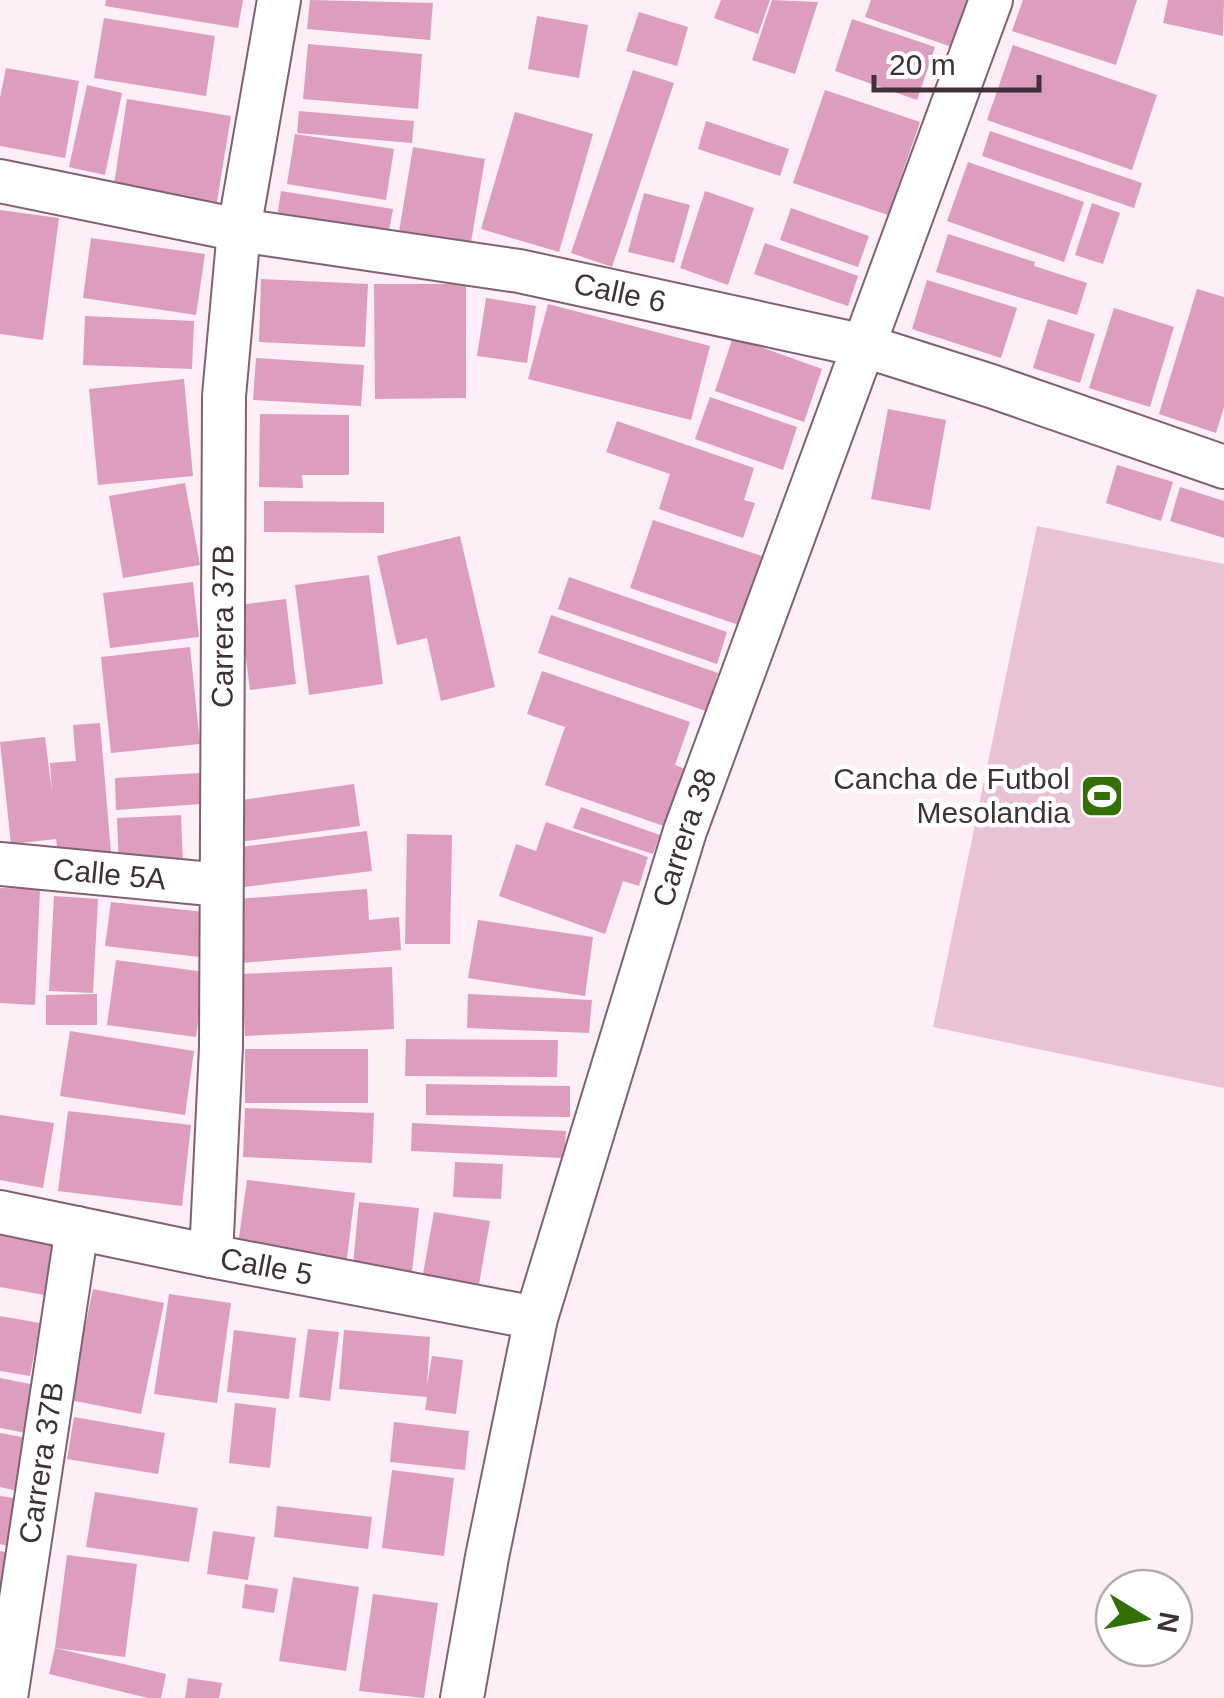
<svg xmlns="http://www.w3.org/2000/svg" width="1224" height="1698" viewBox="0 0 1224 1698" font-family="Helvetica,sans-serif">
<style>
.park{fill:#eac2d6}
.building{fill:#dc9dbe}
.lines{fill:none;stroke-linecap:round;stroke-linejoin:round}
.minor-casing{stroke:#816172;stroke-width:46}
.minor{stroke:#fff;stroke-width:42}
.labels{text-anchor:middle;stroke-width:9;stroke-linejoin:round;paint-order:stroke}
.street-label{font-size:30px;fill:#403139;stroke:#fff}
.poi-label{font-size:30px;fill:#403139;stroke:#fff;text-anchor:end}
</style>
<rect width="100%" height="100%" fill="#feeef6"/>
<path class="park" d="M1037 526 1224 564V1088L933 1027Z"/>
<path class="building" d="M106 0H243L238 28 105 6Z
M310 0 433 3 430 40 307 29Z
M721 0H770L758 34 714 18Z
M772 0 818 2 795 74 752 60Z
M871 0H974L952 47 865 17Z
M1023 0H1137L1116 65 1012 31Z
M1168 0H1224L1223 36 1163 23Z
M639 12 688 27 677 66 626 51Z
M537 16 588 25 579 78 528 69Z
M104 18 215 36 206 96 94 78Z
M852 19 935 47 917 100 835 71Z
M308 44 422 54 418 109 303 99Z
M1013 45 1157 95 1132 170 987 120Z
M6 68 79 81 65 158 0 146V98Z
M633 70 674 83 612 267 571 253Z
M87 85 122 93 105 175 69 167Z
M825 90 920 122 888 215 793 183Z
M127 99 231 116 216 207 113 191Z
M299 111 414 121 412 143 297 133Z
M515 112 593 134 559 252 481 229Z
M706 121 789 149 780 176 698 149Z
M990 131 1142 183 1134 208 982 156Z
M295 134 394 149 386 200 287 184Z
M413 147 485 159 471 242 399 232Z
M968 162 1084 202 1064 262 947 221Z
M281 191 393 209 388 236 277 218Z
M705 191 754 208 728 285 680 268Z
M644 193 690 205 674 263 628 252Z
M1092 203 1120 213 1103 264 1075 255Z
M791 208 869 236 858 267 780 240Z
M0 210 59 218 43 340 0 334Z
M948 234 1035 262 1034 266 1087 283 1077 315 936 272Z
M91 238 205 254 196 315 83 298Z
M765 243 858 276 848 306 754 274Z
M261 279 368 284 365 347 259 342Z
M927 280 1017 308 1001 358 912 329Z
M374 284H466V398L375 399Z
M1197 289 1224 297V407L1216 433 1159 414Z
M486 298 536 306 527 363 477 356Z
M548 304 710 346 691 420 528 379Z
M1114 308 1174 327 1150 407 1089 388Z
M85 316 194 321 192 369 83 365Z
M1048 319 1095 334 1080 383 1033 368Z
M733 337 822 369 804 422 715 391Z
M256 358 364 365 361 406 253 400Z
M184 379 193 476 98 485 89 389Z
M710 397 797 427 783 470 695 439Z
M888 409 946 420 930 510 871 499Z
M260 414 349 415V475H302L303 488 259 487Z
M617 421 754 468 744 500 755 503 743 538 659 509 670 474 606 452Z
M1117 465 1173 482 1161 521 1106 503Z
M185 483 200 565 123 578 109 496Z
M1180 487 1224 501V538L1170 521Z
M264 501 384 502V533L264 532Z
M653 520 762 556 739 625 630 588Z
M460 536 495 687 441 701 427 638 397 645 377 556Z
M369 575 383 684 309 695 295 585Z
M569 577 727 632 717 664 558 609Z
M193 582 199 637 110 648 103 593Z
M286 599 296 684 250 690 239 605Z
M551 615 718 673 706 711 538 653Z
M190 647 200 744 111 753 101 657Z
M542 671 690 722 675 765 685 769 664 826 545 785 565 727 527 714Z
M100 723 111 853H58L56 839 11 844 0 742 45 737 52 792 50 763 76 761 73 725Z
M200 773 201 804 116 810 115 778Z
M354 784 360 826 239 842 234 801Z
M581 807 660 835 653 854 573 828Z
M181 815 183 864 119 867 117 818Z
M546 822 648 857 639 886 623 881 605 934 499 896 516 844 536 851Z
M367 831 372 871 237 888 232 848Z
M407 834 452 835 450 944H405Z
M0 888 40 889 35 1005 0 1003Z
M367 889 369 920 399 917 401 950 241 963 236 899Z
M54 896 98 899 93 993 49 991Z
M111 902 213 913 208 958 105 946Z
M478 920 593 937 585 996 468 978Z
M116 960 205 972 196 1037 107 1025Z
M392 967 394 1029 245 1036 242 974Z
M97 994V1025H46V995Z
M468 994 592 1000 589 1033 467 1028Z
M70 1031 194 1051 185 1115 60 1096Z
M406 1039 558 1040 557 1077 405 1076Z
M245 1049H368V1103H245Z
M426 1084 570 1086V1117L426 1115Z
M245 1108 374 1113 372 1163 243 1157Z
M68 1111 191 1125 182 1206 58 1191Z
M0 1115 54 1123 43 1188 0 1180Z
M412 1123 566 1131 564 1158 411 1151Z
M455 1162 503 1164 501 1199 453 1197Z
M247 1180 355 1193 346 1266 237 1252Z
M359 1202 419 1208 411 1281 352 1275Z
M434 1212 490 1221 479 1284 423 1274Z
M0 1228 54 1238 44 1295 0 1287Z
M93 1289 164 1303 141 1414 70 1400Z
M169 1294 231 1303 217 1403 154 1394Z
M0 1316 40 1323 30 1376 0 1371Z
M308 1329 339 1332 330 1401 299 1397Z
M234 1330 296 1338 289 1399 227 1392Z
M344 1330 430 1337 427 1385 432 1356 463 1360 456 1414 425 1410 427 1397 339 1389Z
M0 1378 35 1385 26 1433 0 1428Z
M235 1403 276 1408 270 1468 229 1463Z
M74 1417 165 1433 158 1474 67 1459Z
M394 1422 469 1431 465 1470 390 1462Z
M0 1433 27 1438 18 1491 0 1487Z
M392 1470 454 1478 444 1556 382 1548Z
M95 1492 198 1508 189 1562 86 1547Z
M0 1496 21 1499 13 1547 0 1544Z
M277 1506 372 1517 368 1549 274 1537Z
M213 1531 255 1537 248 1580 207 1574Z
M0 1551 9 1553 2 1591H0Z
M67 1555 137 1564 125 1657 55 1648Z
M293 1577 359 1587 346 1671 279 1661Z
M245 1584 278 1589 274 1613 242 1608Z
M373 1594 438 1603 424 1698 359 1691Z
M55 1648 166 1674 161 1698H148L49 1674Z
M188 1678 222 1683 219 1698H185Z"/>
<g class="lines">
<g class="minor-casing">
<g id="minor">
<path id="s1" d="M0 181 239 230 519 271 865 346 991 386 1224 467"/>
<path id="s2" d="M0 864 221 885"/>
<path id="s3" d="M0 1212 211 1256 536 1318"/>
<path id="s4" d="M211 1256 221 1047 224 396 239 230 279 0"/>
<path id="s5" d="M6 1698 77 1228"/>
<path id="s6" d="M462 1698 487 1557 536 1318 685 831 991 0"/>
</g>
</g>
<use href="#minor" class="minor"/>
</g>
<defs>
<g id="stadium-square" transform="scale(2.25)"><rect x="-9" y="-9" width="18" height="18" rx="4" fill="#337003" stroke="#fff"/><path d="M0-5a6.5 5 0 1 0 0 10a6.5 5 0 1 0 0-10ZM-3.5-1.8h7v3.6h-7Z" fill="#fff"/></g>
</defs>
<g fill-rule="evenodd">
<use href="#stadium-square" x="1102" y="796"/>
</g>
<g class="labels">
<g class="street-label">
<text dy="10" stroke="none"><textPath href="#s1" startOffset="630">Calle 6</textPath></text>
<text dy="10" stroke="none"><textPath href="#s4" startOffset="630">Carrera 37B</textPath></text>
<text dy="10" stroke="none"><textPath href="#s6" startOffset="890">Carrera 38</textPath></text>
<text dy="10" stroke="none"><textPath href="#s2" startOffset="110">Calle 5A</textPath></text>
<text dy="10" stroke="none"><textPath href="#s3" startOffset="272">Calle 5</textPath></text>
<text dy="10" stroke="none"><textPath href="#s5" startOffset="238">Carrera 37B</textPath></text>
</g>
<g class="poi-label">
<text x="1070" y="789">Cancha de Futbol<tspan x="1070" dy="34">Mesolandia</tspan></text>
</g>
</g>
<g transform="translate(1144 1618) rotate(100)"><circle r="48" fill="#ffffff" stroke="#b3adb0" stroke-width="2.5"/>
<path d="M0-8L18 38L0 25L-18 38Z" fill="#337003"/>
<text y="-15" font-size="28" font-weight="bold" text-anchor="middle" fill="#403139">N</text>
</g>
<path d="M874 75v15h165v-15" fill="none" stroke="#403139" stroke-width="5"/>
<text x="889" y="75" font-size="30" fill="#403139" stroke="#ffffff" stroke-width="8" paint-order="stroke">20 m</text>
</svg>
